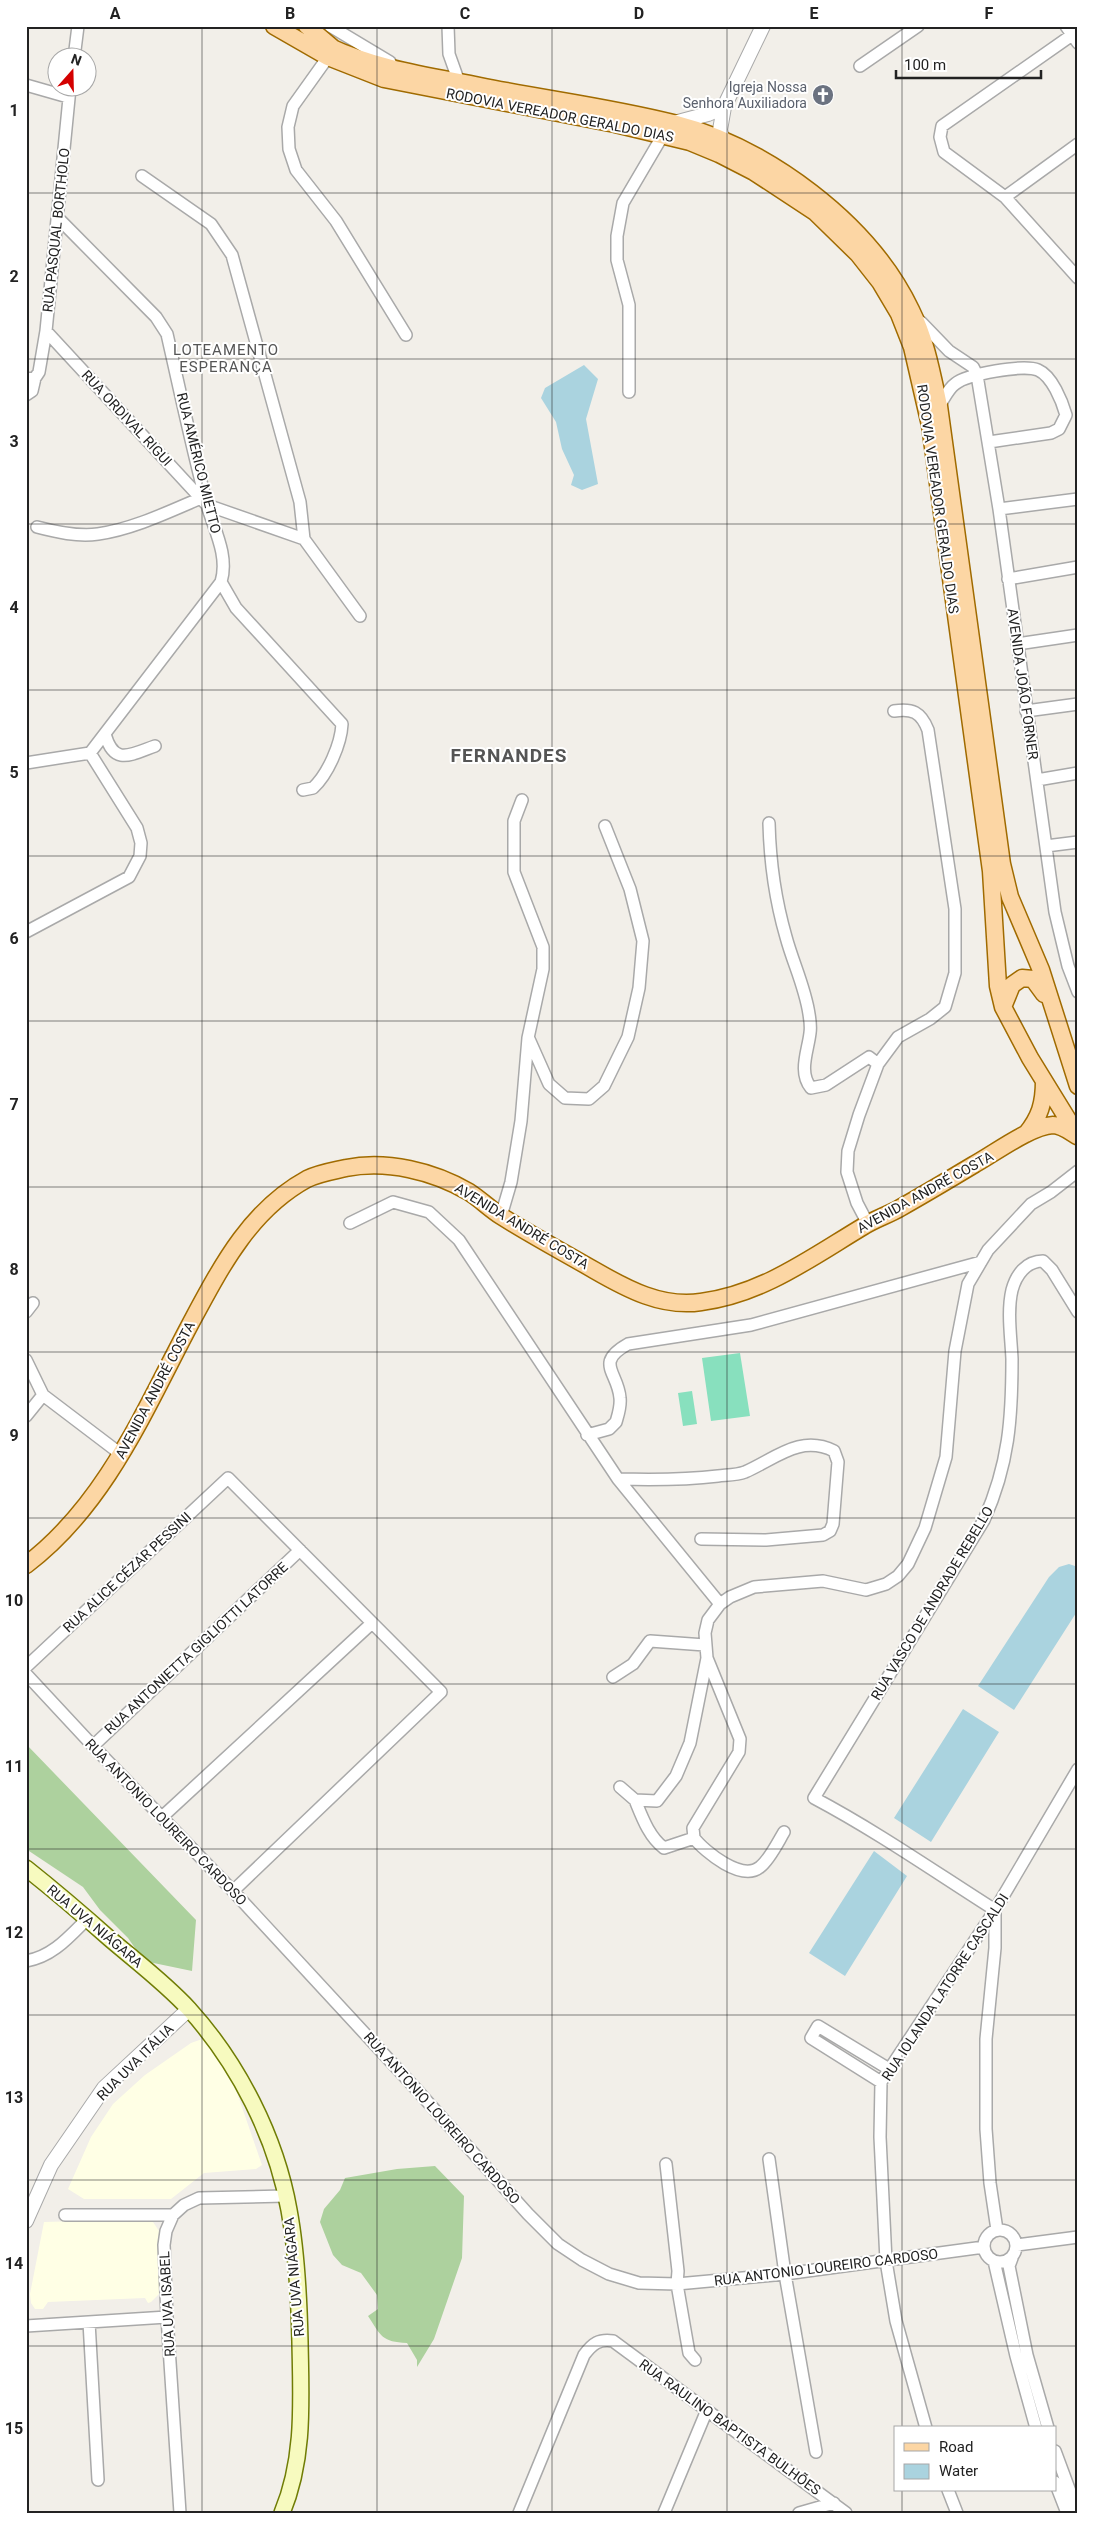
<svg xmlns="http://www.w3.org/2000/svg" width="1104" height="2539" viewBox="0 0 1104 2539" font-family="Roboto,sans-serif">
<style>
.education{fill:#ffffe5}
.forest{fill:#add19e}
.pitch{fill:#88e0be}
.water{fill:#aad3df}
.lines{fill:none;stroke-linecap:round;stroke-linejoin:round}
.minor-casing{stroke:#a9a9a9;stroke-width:14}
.tertiary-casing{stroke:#a9a9a9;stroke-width:16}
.secondary-casing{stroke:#707d05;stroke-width:18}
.primary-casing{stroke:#a06b00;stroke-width:19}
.minor{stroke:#fff;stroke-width:11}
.tertiary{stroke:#fff;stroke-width:14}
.secondary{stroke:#f7fabf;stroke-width:15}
.primary{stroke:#fcd6a4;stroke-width:16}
.grid{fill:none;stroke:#222;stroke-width:1;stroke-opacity:0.55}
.labels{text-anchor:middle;stroke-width:4;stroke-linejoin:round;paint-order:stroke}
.worship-label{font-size:14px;fill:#5b616d;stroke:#fff;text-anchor:end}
.street-label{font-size:14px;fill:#222;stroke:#fff}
.neighbourhood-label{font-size:15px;letter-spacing:1px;fill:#555;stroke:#fff}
.district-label{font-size:19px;font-weight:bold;letter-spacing:1px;fill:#555;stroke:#fff}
.neatline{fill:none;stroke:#222;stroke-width:2}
.grid-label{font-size:16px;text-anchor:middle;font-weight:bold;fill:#222}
</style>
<rect width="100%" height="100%" fill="#f2efe9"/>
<path class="education" d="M205 2038 235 2087 262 2165 256 2169 204 2173 171 2199H84L68 2189 91 2137 113 2104 145 2075 191 2043Z
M151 2219 159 2231 160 2293 151 2302 148 2303 145 2298 48 2302 43 2309H35L31 2303 30 2294 44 2222Z"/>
<path class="forest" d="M26 1744 196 1920 192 1971 144 1961 128 1938 100 1910 83 1887 26 1849Z
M435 2166 464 2196 462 2258 434 2339 417 2367V2360L407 2343C382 2342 381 2336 368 2316L378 2309 377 2295 361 2273 342 2265 333 2255 320 2222 324 2209 340 2190 345 2178 397 2169Z"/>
<path class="pitch" d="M740 1353 750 1416 711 1421 702 1358Z
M692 1391 697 1424 683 1426 678 1393Z"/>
<path class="water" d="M584 365 598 379 586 419 598 484 582 490 571 485 574 475 562 449 556 422 541 398 545 388Z
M1069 1564 1078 1567V1610L1014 1710 978 1686 1049 1577 1059 1567Z
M963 1709 999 1732 931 1842 894 1818Z
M874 1851 907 1876 845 1976 809 1953Z"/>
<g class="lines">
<g class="minor-casing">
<path id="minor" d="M330 26 390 62
M448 26 449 54 459 82
M1066 26 1078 43
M1072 35 942 126 940 137 944 152 1005 197 1078 278
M328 57 293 106 288 127 289 149 296 170 336 221 406 335
M74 58 78 26
M860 66 918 26
M26 85 68 97
M142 176 211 224 232 255 300 502 304 539 360 616
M1005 197 1078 144
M921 322 949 351 973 367 977 375 999 509 1055 912 1068 966 1078 992
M46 331 207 505 304 539
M26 379 35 378 39 372 46 331 70 88
M629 392V305L617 260V236L623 203 663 135
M26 395 32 391 35 378
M939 406C944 399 948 389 955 384 967 374 1024 364 1038 370 1052 376 1062 401 1066 415L1059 429 1051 433 989 442
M999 509 1078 499
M37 527C56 532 78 537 98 534 133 529 168 512 201 498
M1008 579 1078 567
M221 582 236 608 342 724C341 744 328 774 313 788L303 790
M1017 644 1078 635
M1026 711 1078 704
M105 734C114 766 130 755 155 746
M26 763 90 753 221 582C229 556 214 529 207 505 192 448 180 391 167 334L156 317 58 218
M1037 780 1078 773
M769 823C770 863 775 899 786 937 793 963 805 987 809 1014 810 1020 811 1027 810 1033 808 1051 798 1072 811 1088L826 1085 869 1057 878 1064
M1046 846 1078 842
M26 932 129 877 140 856 141 843 137 828 90 753
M529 1039 549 1084 565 1098 589 1099 604 1086 628 1037 639 988 643 941 630 889 605 826
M501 1216 511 1182 521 1121 528 1038 543 969V947L514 872V821L522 800
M350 1223 393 1202 429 1212 459 1240 618 1479 720 1604
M868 1224 857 1203 847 1172 848 1151 859 1115 878 1064 898 1037 930 1019 945 1007 955 973V909L928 730C921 712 912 708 894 711
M26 1312 33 1303
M26 1360 43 1395 122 1455
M26 1416 43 1395
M587 1435 609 1429 616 1422C618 1415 621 1407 620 1398 618 1372 594 1363 628 1344L751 1325 981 1262
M618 1479C652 1480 684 1480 718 1476 726 1475 737 1475 745 1472 775 1459 800 1434 834 1451L838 1462 833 1524 830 1531 823 1535 766 1540 701 1539
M26 1667 228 1478 441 1692 233 1891
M26 1674 93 1746 233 1891 417 2090 528 2214 558 2244 582 2260 609 2274 639 2283 677 2284 785 2274 984 2247
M613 1677 633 1664 650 1641 705 1645
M93 1746 300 1550
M620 1787 635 1800 657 1801 676 1776 690 1743 707 1658
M635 1800C642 1817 649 1837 664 1848L694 1838
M162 1817 372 1623
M784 1832C778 1842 770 1859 760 1867 742 1882 705 1852 694 1838L693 1828 739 1752 740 1739 707 1658 705 1633 708 1620 720 1604 730 1597 754 1587 823 1581 866 1590 886 1584 898 1576 908 1564 925 1528 946 1457 955 1351 968 1284 988 1250 1031 1204 1051 1192 1078 1171
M995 1910C935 1872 878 1832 814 1798L984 1520C1009 1464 1012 1418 1012 1359 1011 1337 1007 1311 1012 1290 1016 1275 1026 1261 1043 1261L1052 1270 1078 1312
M995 1910V1948L986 2039V2129L990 2183 997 2230
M26 1961C52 1957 69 1937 87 1919
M881 2082 811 2038 818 2026 889 2069
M769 2159 785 2274 816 2452
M666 2164 678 2271 677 2284 689 2353 695 2360
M65 2215H173
M984 2246a16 16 0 1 1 32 0a16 16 0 1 1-32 0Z
M1017 2245 1078 2237
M1012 2258 1009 2266 1027 2355 1048 2428
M994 2261 1016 2356 1036 2428
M89 2322 98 2480
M26 2326 167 2317
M926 2428 896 2321 886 2261 880 2137 881 2082 995 1910 1078 1769
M1055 2451 1078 2513
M1055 2482 1067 2513
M948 2490 957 2513
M180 2513 167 2317 164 2245 166 2231 173 2215 184 2205 199 2198 285 2196
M519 2513 584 2355C593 2343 599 2339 613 2341L846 2513
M664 2513 707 2410
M799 2513 834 2503"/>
</g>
<g class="tertiary-casing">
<path id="tertiary" d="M674 123 708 114 724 107
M723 141 720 130 724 107 763 26
M26 2221 51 2165 104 2088 189 2009"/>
</g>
<g class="secondary-casing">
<path id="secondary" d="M26 1868C55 1891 83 1915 110 1939 137 1962 165 1983 189 2009 238 2063 276 2137 289 2210 297 2253 299 2297 300 2342 301 2400 305 2458 282 2513"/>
</g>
<g class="primary-casing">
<path id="primary" d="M274 26 328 57 384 79 615 124 690 142 719 154 754 172 815 212 858 254 880 282 899 314 912 347 930 425 991 871 998 986 1003 1007 1030 1058 1078 1136
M307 26 333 48
M328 46C376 69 429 76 480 86 544 99 610 107 673 123 767 147 869 222 911 310 926 340 932 374 939 406L1002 864 1010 897 1041 970 1078 1086
M1003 1007 1012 985 1022 978 1033 979 1044 994
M1026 1134C1040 1117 1044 1103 1044 1081
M26 1565C108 1503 147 1404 194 1317 223 1263 252 1209 307 1179 319 1173 333 1171 346 1168 387 1160 433 1171 469 1192 480 1199 490 1209 501 1216 531 1235 563 1252 594 1270 627 1289 662 1308 701 1302 763 1294 812 1257 864 1226 875 1219 888 1215 900 1208 925 1194 950 1179 975 1164 995 1153 1031 1126 1053 1125 1062 1125 1070 1132 1077 1136"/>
</g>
<use href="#minor" class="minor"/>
<use href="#tertiary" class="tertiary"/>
<use href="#secondary" class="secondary"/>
<use href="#primary" class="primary"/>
</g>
<path class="grid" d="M202 26V2513M377 26V2513M552 26V2513M727 26V2513M902 26V2428M26 193H1078M26 359H1078M26 524H1078M26 690H1078M26 856H1078M26 1021H1078M26 1187H1078M26 1352H1078M26 1518H1078M26 1684H1078M26 1849H1078M26 2015H1078M26 2180H1078M26 2346H1078M902 2490V2513"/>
<defs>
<g id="church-disc" transform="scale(1.125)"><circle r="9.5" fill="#6b7280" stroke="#fff"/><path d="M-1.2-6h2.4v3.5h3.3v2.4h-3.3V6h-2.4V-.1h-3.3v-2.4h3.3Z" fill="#fff"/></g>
</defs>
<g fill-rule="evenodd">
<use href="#church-disc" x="823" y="95"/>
</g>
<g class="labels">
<g class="worship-label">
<text x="807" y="92">Igreja Nossa<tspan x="807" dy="16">Senhora Auxiliadora</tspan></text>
</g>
<g class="street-label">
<text transform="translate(560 115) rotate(11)" y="5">RODOVIA VEREADOR GERALDO DIAS</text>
<text transform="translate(56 230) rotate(-84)" y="5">RUA PASQUAL BORTHOLO</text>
<text transform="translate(127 418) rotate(47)" y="5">RUA ORDIVAL RIGUI</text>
<text transform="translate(199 463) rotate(76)" y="5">RUA AMÉRICO MIETTO</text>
<text transform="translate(938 499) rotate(82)" y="5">RODOVIA VEREADOR GERALDO DIAS</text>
<text transform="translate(1023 684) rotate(82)" y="5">AVENIDA JOÃO FORNER</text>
<text transform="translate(925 1192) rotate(-29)" y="5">AVENIDA ANDRÉ COSTA</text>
<text transform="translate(522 1226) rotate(31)" y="5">AVENIDA ANDRÉ COSTA</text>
<text transform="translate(155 1390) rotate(-62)" y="5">AVENIDA ANDRÉ COSTA</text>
<text transform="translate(127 1572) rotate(-43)" y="5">RUA ALICE CÉZAR PESSINI</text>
<text transform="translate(932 1603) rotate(-59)" y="5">RUA VASCO DE ANDRADE REBELLO</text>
<text transform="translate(196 1648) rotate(-43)" y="5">RUA ANTONIETTA GIGLIOTTI LATORRE</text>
<text transform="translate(166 1822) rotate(46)" y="5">RUA ANTONIO LOUREIRO CARDOSO</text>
<text transform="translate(95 1926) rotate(40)" y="5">RUA UVA NIÁGARA</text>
<text transform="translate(945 1987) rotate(-57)" y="5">RUA IOLANDA LATORRE CASCALDI</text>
<text transform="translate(135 2062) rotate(-45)" y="5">RUA UVA ITÁLIA</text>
<text transform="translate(442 2118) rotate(48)" y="5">RUA ANTONIO LOUREIRO CARDOSO</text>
<text transform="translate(826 2267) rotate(-7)" y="5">RUA ANTONIO LOUREIRO CARDOSO</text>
<text transform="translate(294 2277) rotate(-95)" y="5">RUA UVA NIÁGARA</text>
<text transform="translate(167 2304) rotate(-93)" y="5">RUA UVA ISABEL</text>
<text transform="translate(730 2427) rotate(36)" y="5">RUA RAULINO BAPTISTA BULHÕES</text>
</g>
<g class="neighbourhood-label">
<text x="226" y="355">LOTEAMENTO<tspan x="226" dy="17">ESPERANÇA</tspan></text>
</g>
<g class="district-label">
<text x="509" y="762">FERNANDES</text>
</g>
</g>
<rect width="1104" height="2539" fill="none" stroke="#ffffff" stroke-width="55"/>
<rect x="894" y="2426" width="162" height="65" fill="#ffffff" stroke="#a7a7a7"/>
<rect x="904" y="2443" width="25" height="8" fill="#fcd6a4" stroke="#a7a7a7"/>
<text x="939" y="2452" font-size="15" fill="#222222">Road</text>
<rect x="904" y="2464" width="25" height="15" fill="#aad3df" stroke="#a7a7a7"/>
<text x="939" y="2476" font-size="15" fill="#222222">Water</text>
<g transform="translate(72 72) rotate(20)"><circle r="24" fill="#ffffff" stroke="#a7a7a7"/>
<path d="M0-4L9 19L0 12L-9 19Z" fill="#d40000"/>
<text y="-8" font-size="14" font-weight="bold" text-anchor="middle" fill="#222222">N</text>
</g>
<path d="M896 70v8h145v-8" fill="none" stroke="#222222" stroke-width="2.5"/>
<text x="904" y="70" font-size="15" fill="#222222" stroke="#ffffff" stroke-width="4" paint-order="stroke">100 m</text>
<rect x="28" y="28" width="1048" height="2484" class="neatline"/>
<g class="grid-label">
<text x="115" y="19">A</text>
<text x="290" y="19">B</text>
<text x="465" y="19">C</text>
<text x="639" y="19">D</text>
<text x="814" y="19">E</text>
<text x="989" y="19">F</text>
<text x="14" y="116">1</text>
<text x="14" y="282">2</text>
<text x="14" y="447">3</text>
<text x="14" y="613">4</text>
<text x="14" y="778">5</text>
<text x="14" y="944">6</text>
<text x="14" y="1110">7</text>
<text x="14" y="1275">8</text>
<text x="14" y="1441">9</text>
<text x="14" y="1606">10</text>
<text x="14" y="1772">11</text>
<text x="14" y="1938">12</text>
<text x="14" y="2103">13</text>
<text x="14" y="2269">14</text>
<text x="14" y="2434">15</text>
</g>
</svg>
